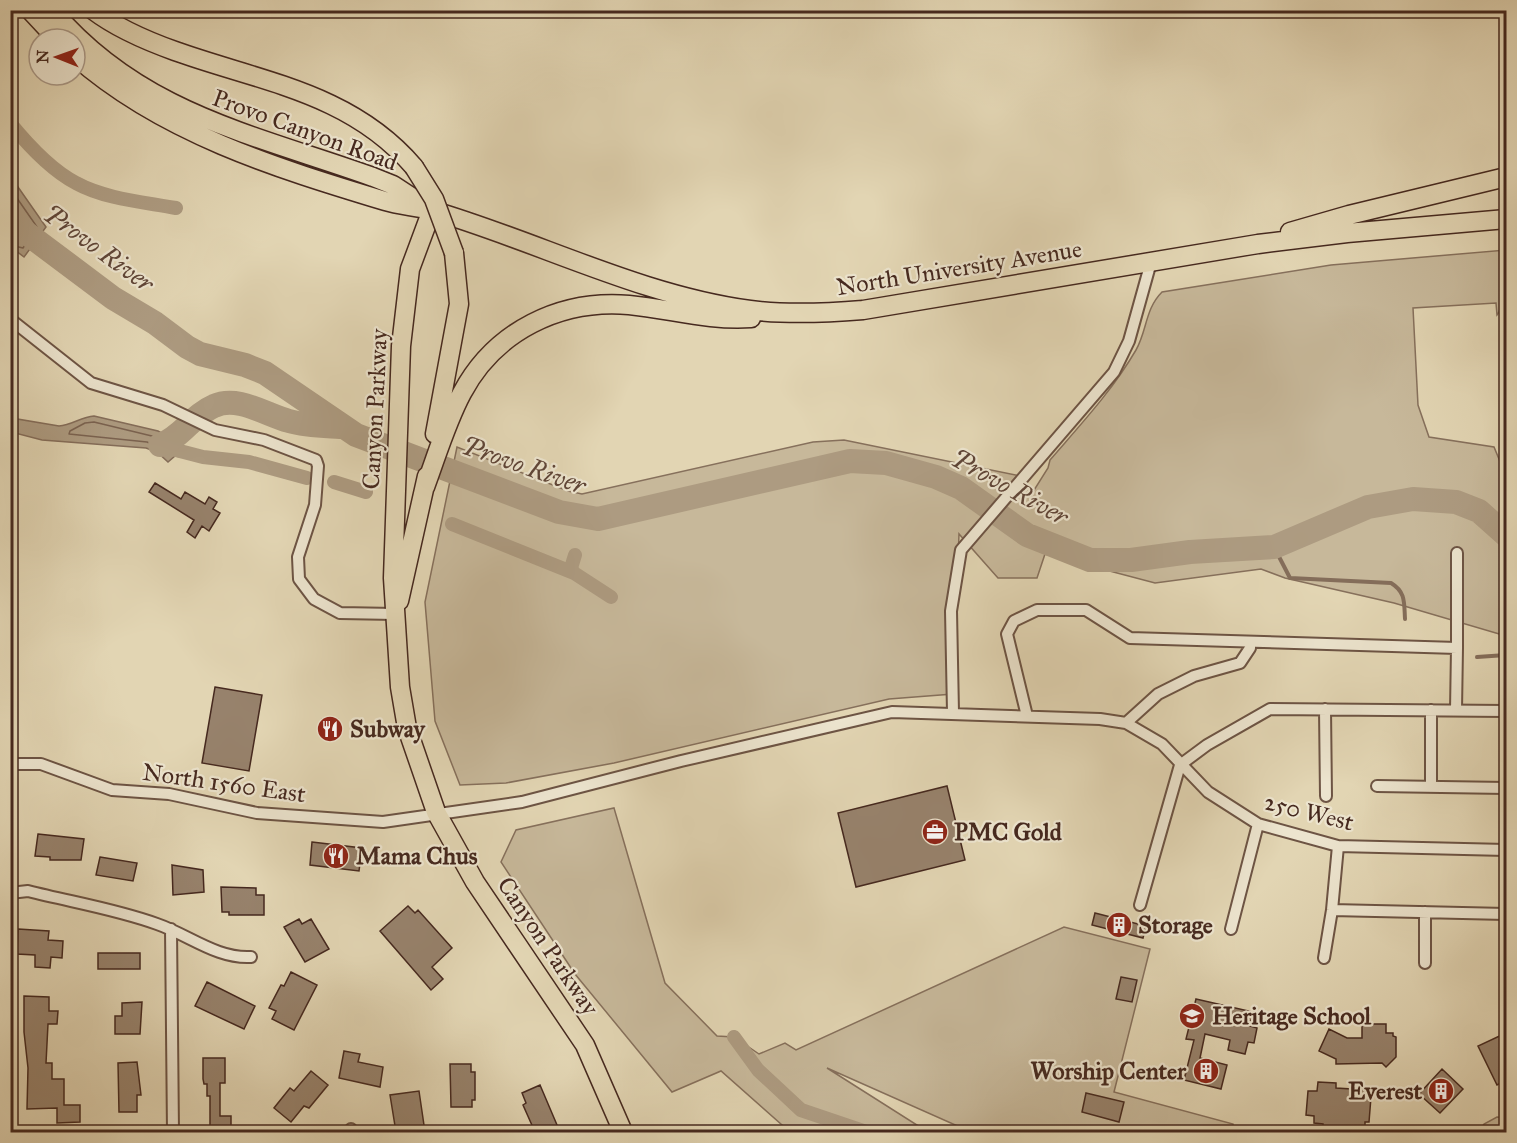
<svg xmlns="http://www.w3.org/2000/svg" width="1517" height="1143" viewBox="0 0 1517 1143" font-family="'IM FELL Great Primer',serif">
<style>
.green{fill:#c7b89a;stroke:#86705c;stroke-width:1.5}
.water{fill:#ad9b81;stroke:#846d5a;stroke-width:1.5}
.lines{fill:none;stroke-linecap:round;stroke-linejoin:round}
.shore{stroke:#7a6250;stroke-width:1.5}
.stream{stroke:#846d5a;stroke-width:4}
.canal{stroke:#ad9b81;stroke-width:14}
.river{stroke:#ad9b81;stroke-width:24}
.building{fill:#97826c;stroke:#46291f;stroke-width:1.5}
.minor-casing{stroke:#6d5444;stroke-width:14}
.trunk-casing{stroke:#46291f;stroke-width:21}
.minor{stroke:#ece4ce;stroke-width:10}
.trunk{stroke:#e2d5b3;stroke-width:18}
.trunk-bridge-casing{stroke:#46291f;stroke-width:21;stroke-linecap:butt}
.trunk-bridge{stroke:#e2d5b3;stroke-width:18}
.labels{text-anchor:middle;stroke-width:4.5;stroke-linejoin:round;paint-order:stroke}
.street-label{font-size:24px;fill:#46291f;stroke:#ece4ce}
.poi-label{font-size:24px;font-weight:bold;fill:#46291f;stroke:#ece4ce;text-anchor:start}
.water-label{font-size:26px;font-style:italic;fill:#604638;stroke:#ece4ce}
</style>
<rect width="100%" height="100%" fill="#e2d5b3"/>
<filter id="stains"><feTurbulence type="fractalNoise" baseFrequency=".00333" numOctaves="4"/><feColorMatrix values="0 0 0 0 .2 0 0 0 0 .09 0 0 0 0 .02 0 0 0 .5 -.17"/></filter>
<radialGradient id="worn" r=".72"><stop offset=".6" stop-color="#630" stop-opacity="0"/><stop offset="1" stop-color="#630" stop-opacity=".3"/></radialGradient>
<path class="green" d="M1506 250V288C1499 296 1504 307 1497 315L1496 303 1413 308 1418 405 1429 437 1494 447 1506 476V636L1394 603 1285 578 1261 569 1155 583 1045 554 1037 578H998L959 534 953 694 889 699 614 763 506 783 460 785 435 721 425 602 457 447 568 491 582 494 813 442 844 440 1025 477 1031 495 1048 468 1050 460C1081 424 1112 391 1136 350 1147 331 1145 309 1162 292L1331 265Z
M614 808 665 983 717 1036 734 1037 759 1054 785 1043 796 1050 1064 927 1150 949 1114 1092 1233 1124V1132H971L827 1068 928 1132H790L721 1071 672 1092 575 974 501 862 516 830Z
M1497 1117 1506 1118V1132H1479L1484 1124Z"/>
<path class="water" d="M11 177 46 227 24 257 11 247Z
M94 416 158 431 187 448 189 458 175 456 168 462 157 452 146 448 42 440 11 432V418L59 426C72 425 81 417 94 416Z"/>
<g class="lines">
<path class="shore" d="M10 188 37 227 23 248 10 245
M94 422 156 437 172 449 168 452 147 442 69 434 70 431 85 423Z"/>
<path class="stream" d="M1274 547 1290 578 1391 583C1406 592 1404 603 1405 619
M1477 657 1506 655"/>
<path class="canal" d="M10 123C28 145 51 170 76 183 105 199 144 202 176 208
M172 449 203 457 249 462 307 478
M334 482 366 492
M452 524 574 573 611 597
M574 573 571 568 575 555
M734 1037 758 1070 801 1110 866 1132"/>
<path class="river" d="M10 213 25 232 113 298 155 323 187 347 200 354 245 365 265 373 356 435 559 512 598 519 850 461 886 463 936 477 961 488 1027 535 1090 560H1131L1190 552 1274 547 1368 507 1413 499 1456 502 1479 511 1506 535
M160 445C181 438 193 415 214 406 238 395 266 415 289 421 306 426 323 426 340 427"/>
</g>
<path class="building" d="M155 483 181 499 185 492 205 504 209 497 217 502 213 509 220 513 209 531 202 526 195 538 187 532 194 520 149 492Z
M215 687 262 695 249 771 202 763Z
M947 786 965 860 856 887 838 813Z
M38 834 84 839 81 860H50V857L35 856Z
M312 842 362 848 359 871 310 865Z
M100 857 137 863 133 881 96 875Z
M172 865 203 870 204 892 173 895Z
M221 887 256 888V895H264V915H229V912H222Z
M408 906 415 913 418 910 452 948 432 967 443 979 431 990 380 931Z
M1095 913 1146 926 1143 938 1092 925Z
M299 919 302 924 311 919 329 949 305 962 284 927Z
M18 929 49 931 48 940 63 941 62 958 51 957 50 968 35 967V955L17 954Z
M98 953H140V969H98Z
M291 972 317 985 294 1030 272 1019 276 1011 269 1008 281 985 284 986Z
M1121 977 1137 980 1132 1002 1116 999Z
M207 982 255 1006 244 1029 195 1006Z
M24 996 49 997V1011H58L57 1024H48L46 1063H52V1079H64V1105H80V1122L57 1123V1108L27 1109 28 1068 24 1032Z
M1196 999 1253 1012 1250 1026 1257 1028 1254 1043 1248 1042 1245 1054 1228 1050 1230 1040 1205 1034 1200 1058 1227 1065 1221 1089 1184 1080 1194 1040 1186 1039Z
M142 1002 140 1034H115V1016H122V1003Z
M1362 1024H1386V1033H1393V1036L1396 1037V1057L1386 1067 1382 1063 1336 1064V1059L1319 1051 1329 1029 1347 1038H1362Z
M1506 1033V1080L1497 1085 1478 1046Z
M344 1051 360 1054 358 1062 383 1067 380 1087 339 1078Z
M203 1058H225V1083H220V1116H231V1132H210V1096H207V1084H204L203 1079Z
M137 1062 141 1095H137V1112H119L118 1063Z
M450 1064H471V1072H475V1100H472V1107H451Z
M1442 1069 1463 1089 1440 1113 1419 1094Z
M311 1071 328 1085 309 1108 304 1106 291 1122 274 1108 290 1088 294 1091Z
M1318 1082 1336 1083V1088L1368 1090V1097H1371L1369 1122H1365V1129L1354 1128V1132L1323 1131V1124L1314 1123V1116L1306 1115 1308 1091H1317Z
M540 1085 560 1132H535L523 1105 526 1103 522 1093Z
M419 1091 425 1132H396L390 1095Z
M1086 1093 1124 1102 1119 1122 1082 1112Z"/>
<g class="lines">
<g class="minor-casing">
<path id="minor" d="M10 319 91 383 163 405 215 430 264 440 316 460 318 466 315 505 298 557 299 579 314 599 340 613 395 614
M1457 648V553
M1325 709 1326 796
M953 712 951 611 961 550 1114 372 1129 341 1151 262
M1027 716 1007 634 1014 621 1037 610H1086L1130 638 1457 648 1456 710
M1126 723 1158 694 1194 676 1240 663 1250 648V642
M10 764H41L112 790 169 794 257 813 383 822 522 802 681 761 892 712 1100 719 1126 723 1162 744 1208 792 1258 824 1338 846 1506 850
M1377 786 1506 788
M1431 787V710
M10 893 28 891C71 902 116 909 157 924 189 935 217 959 251 957
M1140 905 1180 765 1207 745 1270 709 1506 711
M1332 910 1506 914
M171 929 173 1132
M1231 929 1258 824
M1324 958 1332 910 1338 846
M1425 963V912
M351 1129V1132"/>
</g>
<g class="trunk-casing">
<path id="trunk" d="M30 10 57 39
M52 10C139 113 253 134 373 177L393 185 425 206
M93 10C118 29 147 41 175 51 262 82 351 93 414 167
M75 56C162 133 276 168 385 201 401 206 418 206 434 211 539 242 640 295 750 310 787 315 826 313 863 310L1258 244 1347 233 1506 219
M432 210 410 269 401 346 393 578 400 687 407 728 436 812 475 882 585 1045 623 1132
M1290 232 1349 215 1506 177
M435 434 459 304 454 253
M425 487C437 455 446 423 462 393 495 331 560 299 629 305 670 309 709 321 751 318
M399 601 427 476"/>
</g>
<use href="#minor" class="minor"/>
<use href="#trunk" class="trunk"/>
<g class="trunk-bridge-casing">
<path id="trunk-bridge" d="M414 167 434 199 454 253"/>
</g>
<use href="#trunk-bridge" class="trunk-bridge"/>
</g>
<defs>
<g id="restaurant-disc" transform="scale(1.35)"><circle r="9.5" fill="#8f2418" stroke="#ece4ce"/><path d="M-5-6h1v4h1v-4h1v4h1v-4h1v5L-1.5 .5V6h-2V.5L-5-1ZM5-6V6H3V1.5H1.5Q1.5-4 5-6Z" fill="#fff"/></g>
<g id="office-disc" transform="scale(1.35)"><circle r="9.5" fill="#8f2418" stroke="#ece4ce"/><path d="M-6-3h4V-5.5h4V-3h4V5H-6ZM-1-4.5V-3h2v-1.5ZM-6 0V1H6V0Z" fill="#fff"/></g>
<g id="building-disc" transform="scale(1.35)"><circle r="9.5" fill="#8f2418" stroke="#ece4ce"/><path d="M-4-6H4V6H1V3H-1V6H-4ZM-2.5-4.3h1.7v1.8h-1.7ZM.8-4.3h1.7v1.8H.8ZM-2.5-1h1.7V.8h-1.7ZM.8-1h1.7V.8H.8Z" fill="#fff"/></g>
<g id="school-disc" transform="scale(1.35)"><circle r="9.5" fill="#8f2418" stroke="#ece4ce"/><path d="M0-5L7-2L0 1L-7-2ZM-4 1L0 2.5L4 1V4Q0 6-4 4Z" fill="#fff"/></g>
</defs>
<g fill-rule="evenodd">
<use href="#restaurant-disc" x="330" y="729"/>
<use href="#office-disc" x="935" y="832"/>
<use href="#restaurant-disc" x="336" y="856"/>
<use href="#building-disc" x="1119" y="925"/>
<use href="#school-disc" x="1192" y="1016"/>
<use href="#building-disc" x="1206" y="1071"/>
<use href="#building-disc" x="1441" y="1091"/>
</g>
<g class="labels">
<g class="street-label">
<text transform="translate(305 130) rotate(20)" y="8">Provo Canyon Road</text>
<text transform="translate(959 268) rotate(-9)" y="8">North University Avenue</text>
<text transform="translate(375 409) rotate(-87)" y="8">Canyon Parkway</text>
<text transform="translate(224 783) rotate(8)" y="8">North 1560 East</text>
<text transform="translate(1309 812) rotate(14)" y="8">250 West</text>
<text transform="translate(548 946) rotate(56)" y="8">Canyon Parkway</text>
</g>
<g class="poi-label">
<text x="350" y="737">Subway</text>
<text x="954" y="840">PMC Gold</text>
<text x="356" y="864">Mama Chus</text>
<text x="1138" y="933">Storage</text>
<text x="1212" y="1024">Heritage School</text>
<text x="1186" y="1079" text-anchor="end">Worship Center</text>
<text x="1422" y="1099" text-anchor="end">Everest</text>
</g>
<g class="water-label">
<text transform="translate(99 248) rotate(36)" y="9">Provo River</text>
<text transform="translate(524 465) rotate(19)" y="9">Provo River</text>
<text transform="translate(1010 487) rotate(29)" y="9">Provo River</text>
</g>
</g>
<rect width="1517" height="1143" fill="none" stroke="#e2d5b3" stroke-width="36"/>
<rect x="12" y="12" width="1493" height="1119" fill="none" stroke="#46291f" stroke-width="3"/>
<rect x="18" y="18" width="1481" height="1107" fill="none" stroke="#46291f" stroke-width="1.5"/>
<g transform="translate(57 57) rotate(271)"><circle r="28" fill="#ece4ce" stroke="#aa9988" stroke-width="1.5"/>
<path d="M0-4.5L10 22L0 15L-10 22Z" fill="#8f2418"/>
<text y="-9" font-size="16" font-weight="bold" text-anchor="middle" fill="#46291f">N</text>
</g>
<rect width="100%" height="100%" filter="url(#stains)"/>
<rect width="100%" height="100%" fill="url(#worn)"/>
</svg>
